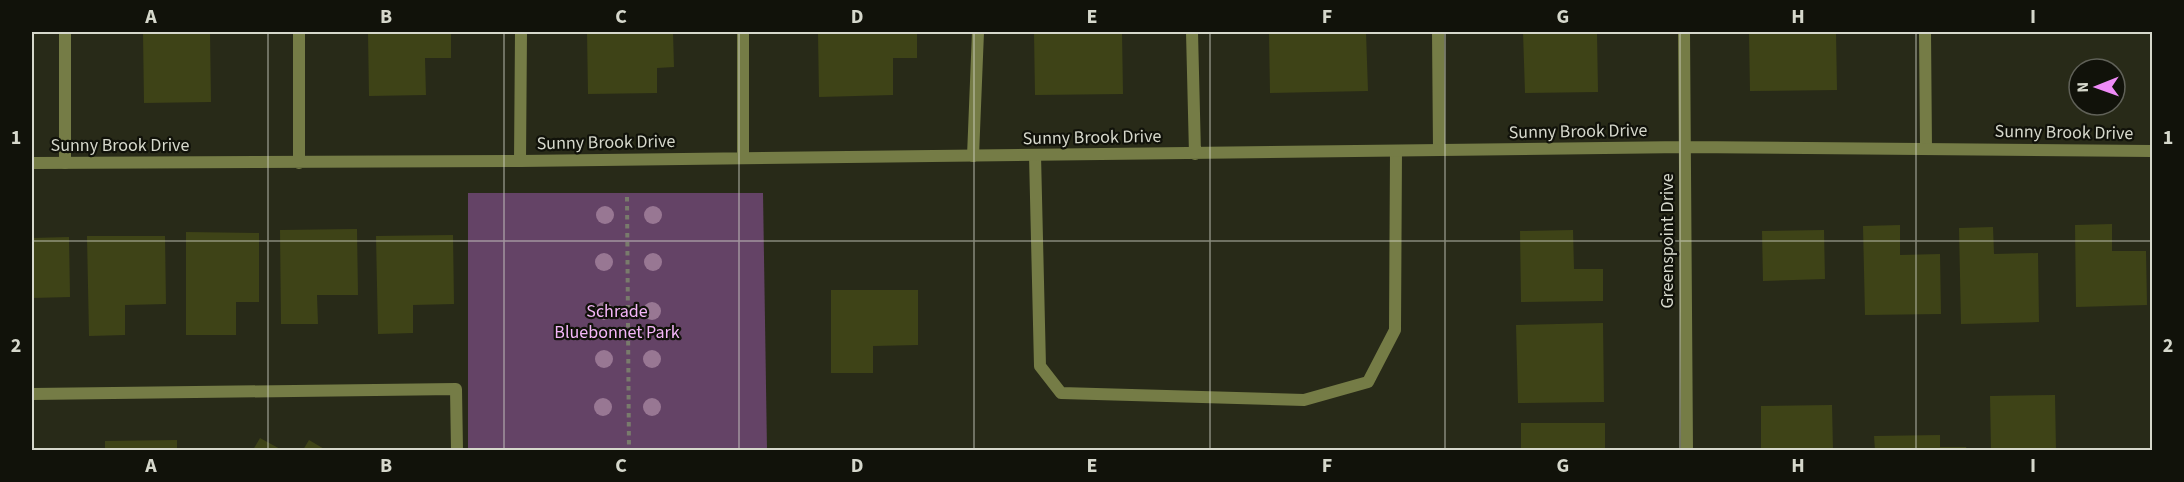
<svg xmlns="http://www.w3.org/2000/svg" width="2184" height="482" viewBox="0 0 2184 482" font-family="'Source Sans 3',sans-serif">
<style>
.green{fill:#644366}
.building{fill:#3e4317}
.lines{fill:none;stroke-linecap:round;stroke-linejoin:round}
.path{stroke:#797b6c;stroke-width:4;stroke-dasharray:4.5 4.5;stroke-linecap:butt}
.service{stroke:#757c46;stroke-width:12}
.minor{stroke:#757c46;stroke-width:12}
.tree{fill:#987793}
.grid{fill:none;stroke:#d6d8cc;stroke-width:1.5;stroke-opacity:0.55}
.labels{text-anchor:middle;stroke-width:4.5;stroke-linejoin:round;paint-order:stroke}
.street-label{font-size:18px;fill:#d6d8cc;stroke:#11120a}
.park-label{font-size:18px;fill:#f4b6f8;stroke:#11120a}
.neatline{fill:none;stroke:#d6d8cc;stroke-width:2}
.grid-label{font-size:20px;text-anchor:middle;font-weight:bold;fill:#d6d8cc}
</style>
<rect width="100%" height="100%" fill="#282a18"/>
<path class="green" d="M468 193H763L767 450H468Z"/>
<path class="building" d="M143 32H210L211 102 144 103Z
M368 32H451V58H425L426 95 369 96Z
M587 32H673L674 67 657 68V93L588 94Z
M818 32H917V58H893V95L819 97Z
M1034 32H1122L1123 94 1035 95Z
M1269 32H1366L1368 91 1270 93Z
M1523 32H1597L1598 92 1525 93Z
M1749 32H1836L1837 90 1750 91Z
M2112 224V251H2146L2147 305 2076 307 2075 225Z
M1900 225V255L1940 254 1941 314 1865 315 1863 226Z
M1993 227 1994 254 2038 253 2039 322 1961 324 1959 228Z
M357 229 358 295H317L318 324H281L280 230Z
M1573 230 1574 269H1603V301L1521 302 1520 231Z
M1824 230 1825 279 1763 281 1762 231Z
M186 232 259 233V302H236V335H186Z
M453 235 454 304 413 305V333L378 334 376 236Z
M87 236H165L166 304 125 305V335L89 336Z
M69 237 70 297 32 298V238Z
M831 290H918V345L873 346V373H831Z
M1603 323 1604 402 1518 403 1516 325Z
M2055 395 2056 450H1991L1990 396Z
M1832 405 1833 450H1761V406Z
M1521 423H1605V450H1521Z
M1940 435V447H1966L1967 450H1875L1874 436Z
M260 438 282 450H253Z
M177 440V450H105V441Z
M309 440 326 450H303Z"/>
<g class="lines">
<path class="path" d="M627 197 629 450"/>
<path class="service" d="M1438 32 1439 150
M1925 32 1926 149
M1035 155 1040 366 1061 393 1304 400 1368 382 1395 330 1396 151
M973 156 978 32
M520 161 521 32
M65 163V32
M32 394 456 389 457 450"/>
<path class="minor" d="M299 32V163
M743 32V158
M1192 32 1195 154
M1684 32 1687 450
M32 163 520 161 1685 147 2152 151"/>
</g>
<g class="tree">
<circle cx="605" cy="215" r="9"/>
<circle cx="653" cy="215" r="9"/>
<circle cx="604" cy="262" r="9"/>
<circle cx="653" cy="262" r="9"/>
<circle cx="604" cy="311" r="9"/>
<circle cx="652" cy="311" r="9"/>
<circle cx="604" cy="359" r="9"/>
<circle cx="652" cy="359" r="9"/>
<circle cx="603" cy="407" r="9"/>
<circle cx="652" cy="407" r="9"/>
</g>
<path class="grid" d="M268 32V450M504 32V450M739 32V450M974 32V450M1210 32V450M1445 32V450M1680 32V450M1916 32V450M32 241H2152"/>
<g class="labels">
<g class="street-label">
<text transform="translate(1578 131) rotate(-1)" y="6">Sunny Brook Drive</text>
<text transform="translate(2064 132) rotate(1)" y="6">Sunny Brook Drive</text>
<text transform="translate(1092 137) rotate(-1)" y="6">Sunny Brook Drive</text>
<text transform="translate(606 142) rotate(-1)" y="6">Sunny Brook Drive</text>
<text x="120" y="151">Sunny Brook Drive</text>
<text transform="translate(1667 241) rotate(-90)" y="6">Greenspoint Drive</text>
</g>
<g class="park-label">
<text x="617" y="317">Schrade<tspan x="617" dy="21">Bluebonnet Park</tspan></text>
</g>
</g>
<rect width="2184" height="482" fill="none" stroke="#11120a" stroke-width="66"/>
<g transform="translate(2097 87) rotate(269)"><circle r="28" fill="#11120a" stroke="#606158" stroke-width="1.5"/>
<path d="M0-4.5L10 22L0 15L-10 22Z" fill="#ef8bf7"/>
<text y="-9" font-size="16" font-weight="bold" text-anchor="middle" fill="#d6d8cc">N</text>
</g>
<rect x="33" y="33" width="2118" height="416" class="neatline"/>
<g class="grid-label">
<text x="151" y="23">A</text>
<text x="386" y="23">B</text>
<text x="621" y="23">C</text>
<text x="857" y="23">D</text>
<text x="1092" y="23">E</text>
<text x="1327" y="23">F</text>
<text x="1563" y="23">G</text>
<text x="1798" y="23">H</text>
<text x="2033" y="23">I</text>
<text x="16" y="144">1</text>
<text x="2168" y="144">1</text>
<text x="16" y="352">2</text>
<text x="2168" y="352">2</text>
<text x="151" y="472">A</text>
<text x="386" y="472">B</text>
<text x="621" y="472">C</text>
<text x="857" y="472">D</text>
<text x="1092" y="472">E</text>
<text x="1327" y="472">F</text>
<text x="1563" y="472">G</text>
<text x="1798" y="472">H</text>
<text x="2033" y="472">I</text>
</g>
</svg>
